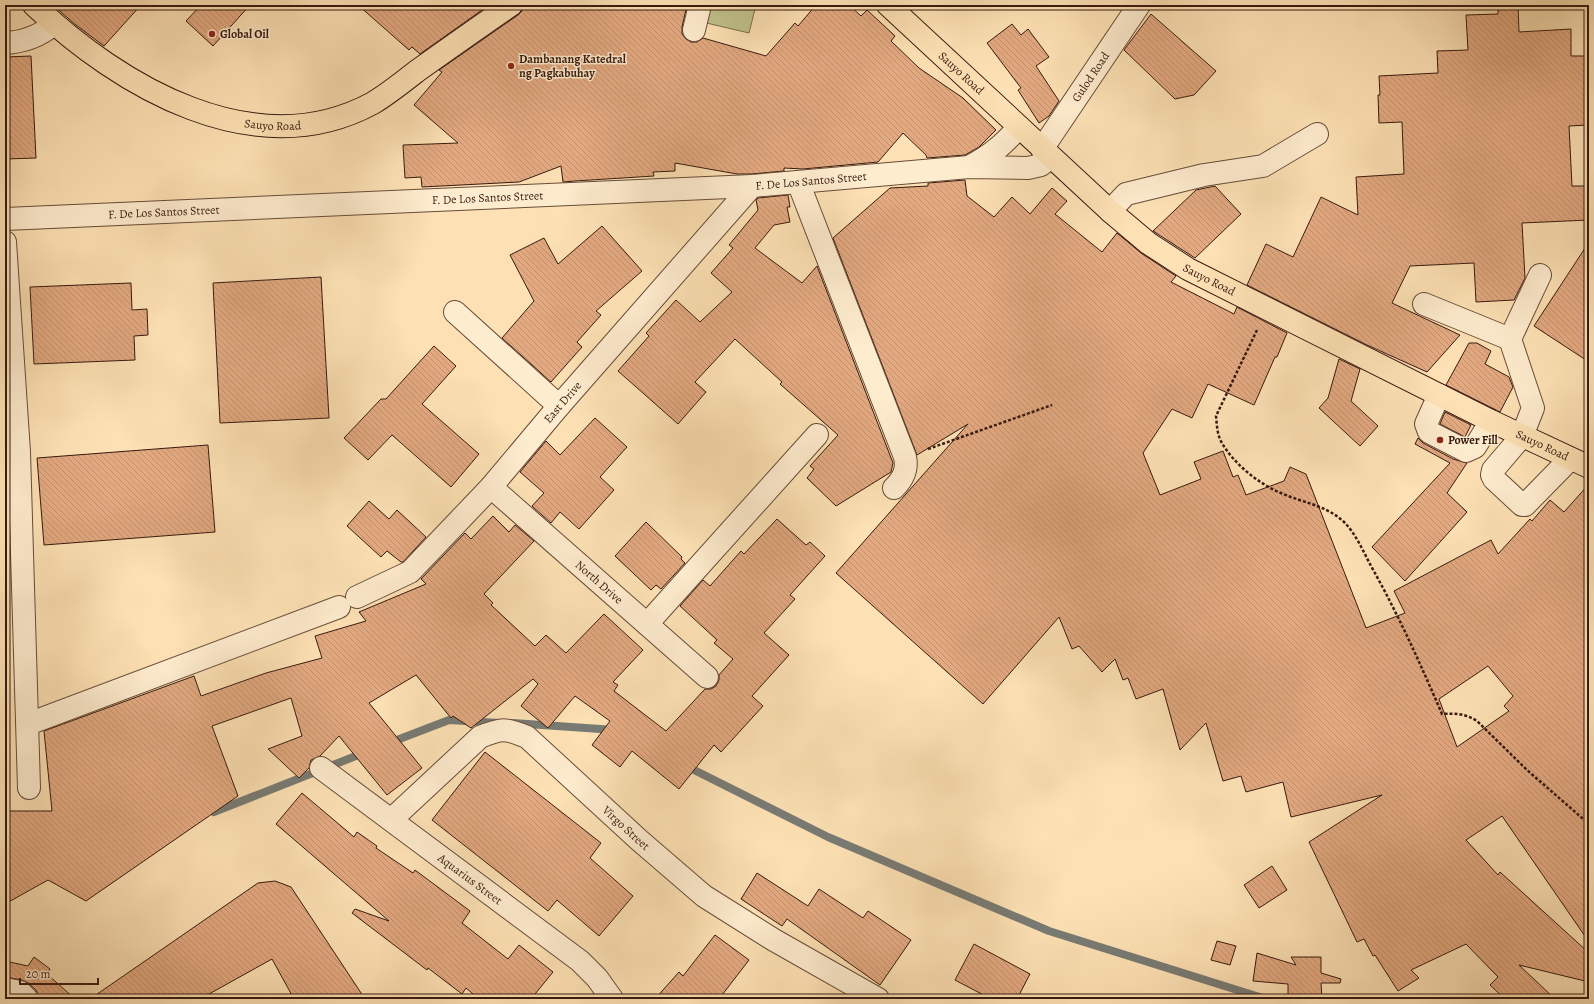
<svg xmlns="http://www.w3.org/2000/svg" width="1594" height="1004" viewBox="0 0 1594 1004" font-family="Alegreya,serif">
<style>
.park{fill:#c1c28c;stroke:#7c6e4e}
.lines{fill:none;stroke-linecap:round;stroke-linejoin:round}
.stream{stroke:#787b74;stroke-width:8}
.building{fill:url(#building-back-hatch);stroke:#371a10;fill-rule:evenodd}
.minor-casing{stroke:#684c39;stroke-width:24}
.major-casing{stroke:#371a10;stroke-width:24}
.path{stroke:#371a10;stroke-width:2.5;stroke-dasharray:3 2;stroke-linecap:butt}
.minor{stroke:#feecce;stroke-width:22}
.major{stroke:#fde1b4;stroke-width:22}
.poi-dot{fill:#8f2418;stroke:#feecce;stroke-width:1.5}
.labels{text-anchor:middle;stroke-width:3;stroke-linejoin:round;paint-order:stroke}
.poi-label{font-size:12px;font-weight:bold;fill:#371a10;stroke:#feecce;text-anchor:start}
.street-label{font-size:12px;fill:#371a10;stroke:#feecce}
</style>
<defs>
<pattern id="building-back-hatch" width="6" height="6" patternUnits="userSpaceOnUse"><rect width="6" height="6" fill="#e3a981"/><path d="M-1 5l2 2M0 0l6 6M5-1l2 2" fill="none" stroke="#c3916e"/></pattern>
</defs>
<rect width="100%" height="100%" fill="#fde1b4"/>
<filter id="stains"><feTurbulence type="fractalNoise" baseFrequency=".005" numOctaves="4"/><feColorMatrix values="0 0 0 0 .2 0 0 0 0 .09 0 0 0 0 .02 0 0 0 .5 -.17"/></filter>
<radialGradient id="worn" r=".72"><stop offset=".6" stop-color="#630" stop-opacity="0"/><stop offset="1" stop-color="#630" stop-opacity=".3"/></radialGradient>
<path class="park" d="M702 5H756L749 33 698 21Z"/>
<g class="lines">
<path class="stream" d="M513 723 615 730
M389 743 449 720 499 723
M684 765 828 837 1049 931 1266 999
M214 812 366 752"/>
</g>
<path class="building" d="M53 5H141L104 46 76 25Z
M201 5H250L213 46 186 21Z
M358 5H489L420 54 412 47 409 50Z
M523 5H687L682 27V34L686 39 691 42H697L703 38 766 56 795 23 798 26 816 5H849L861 16 867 10 895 36 891 41 919 68 963 98 996 130 979 147 965 155 927 158 926 155 903 133 878 162 803 169 784 168V171L751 174H737L675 163V171L653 172 654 176 575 181 563 182 561 166 519 182 422 187 421 177 405 178 403 145 458 143 414 105 442 72 439 70 518 15 522 11Z
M1498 5H1518L1519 32 1571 29V56H1589L1588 125 1569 126 1572 186H1589V220L1522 223 1525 278 1514 300 1476 302 1474 263 1410 266 1392 303 1460 335 1427 372 1367 345 1247 285 1266 244 1293 257 1321 197 1358 215 1356 177 1404 174 1402 122 1379 123 1378 95H1380L1379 76 1438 73 1437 51 1468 50 1466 15 1498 14Z
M1151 14 1216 71 1194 95 1175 99 1124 50Z
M1012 24 1021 35 1028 29 1049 57 1036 66 1059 101 1049 116 1039 123 1018 90 1021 88 987 43Z
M31 56 36 158 5 159V57Z
M965 180 967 196 994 217 1012 197 1030 214 1052 188 1067 201 1055 214 1102 252 1117 233 1141 253 1176 276 1171 282 1234 314 1237 307 1287 333 1277 357H1275L1254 405 1208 384 1192 418 1172 409 1143 453 1160 495 1201 479 1194 462 1223 451 1233 477 1238 475 1246 495 1284 481 1290 467 1306 474 1366 628 1405 613 1394 591 1491 540 1498 554 1530 519 1532 521 1550 500 1564 512 1589 484V942L1502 816 1466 840 1498 875 1500 872 1589 953V982L1519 965 1555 999H1505L1490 985 1498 977 1466 944 1411 970 1419 978 1398 991 1375 955 1373 956 1364 939 1357 942 1309 842 1382 795 1291 817 1283 782 1246 792 1241 776 1223 781 1206 723 1180 750 1163 689 1136 699 1128 678 1123 680 1115 659 1102 672 1079 646 1072 649 1059 617 983 704 836 573 968 424 917 455 833 238 890 188 928 186V183ZM1488 666 1513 696 1504 706 1509 711 1457 747 1439 699Z
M1215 186 1241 214 1195 258 1153 231 1196 190Z
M788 195 790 207H787L790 222 774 225 755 248 802 283 817 266 893 463 891 472 836 506 807 478 814 469 810 466 838 435 780 384 782 382 735 339 695 382 706 392 678 424 618 371 649 336 646 333 676 300 700 322 732 292 711 273 733 248 729 245 758 210 756 200 758 198Z
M602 226 642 271 596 311 601 315 577 342 582 347 551 382 502 338 534 301 510 255 544 238 558 264Z
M1589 242V362L1534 326Z
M321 277 329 418 220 423 213 283Z
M131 283 132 310 147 309 148 335 134 336 135 360 34 364 30 287Z
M1469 343H1477L1491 351 1485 364 1509 377 1513 387 1500 412 1446 385Z
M434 346 456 366 422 404 479 454 451 487 392 435 368 460 344 438 381 399H386Z
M1339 359 1360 369 1351 401 1378 426 1360 446 1319 408 1328 398Z
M1445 412 1471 425 1465 437 1440 424Z
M595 418 627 447 600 477 614 490 579 529 560 512 551 523 532 506 544 493 520 472 546 441 560 455Z
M1418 438 1423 443 1453 459 1467 463 1447 493 1467 512 1405 581 1372 547 1450 463 1415 444Z
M208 445 215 532 44 545 37 458Z
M369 501 389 519 397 510 426 537 403 562H401L387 551 381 557 347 526Z
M493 516 509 532 515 525 534 541 484 594 493 603 491 605 535 646 546 635 566 653 604 614 643 650 613 682 618 685 614 691 666 731 705 689H711L716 686 719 680V675L733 659 714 643 717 640 680 606 703 580 710 586 741 551 744 554 777 519 806 545 810 542 825 556 790 595 795 599 764 633 789 655 752 696 763 706 721 752 714 745 679 789 632 751 620 767 592 745 610 721 575 696 548 728 521 706 538 684 533 679 471 728 453 716 451 718 416 675 369 703 422 768 387 795 339 736 320 756 311 760 309 768 299 778 268 749 302 736 291 698 212 726 238 796 86 901 48 880 5 904V811H52L44 731 194 676 201 696 266 673 322 658 315 636 366 621 359 612 426 584 421 579 465 533 471 539Z
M646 522 682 557 681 559 685 563 661 589 656 585 651 590 615 556Z
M485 752 601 843 590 858 633 896 599 936 557 900 548 911 432 820Z
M302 793 354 837 357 832 377 846 376 848 413 873 415 870 470 911 462 923 508 959 519 945 553 972 531 999H479L466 988 462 994 428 968 427 970 352 913 355 909 389 921 276 824Z
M1272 866 1287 890 1259 908 1244 885Z
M757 873 808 906 819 889 863 918 868 911 911 940 880 985 787 919 782 926 741 899Z
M275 881 291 887 365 999H294L272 959 200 999H90L258 883Z
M715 935 749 960 719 999H655L679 972 683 976Z
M1217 941 1236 946 1230 965 1211 960Z
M974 944 1030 974 1017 999H991L955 980Z
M1257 953 1296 965 1291 957H1321V973L1341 979 1340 983H1321L1322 999H1288V984L1253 981Z
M34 957 50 969 47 974 75 999H39L36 990 28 983 22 980 5 977V961L28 966Z"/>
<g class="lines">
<g class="minor-casing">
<g id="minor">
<path d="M694 30 700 5"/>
<path d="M5 43C24 42 40 36 54 24"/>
<path id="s1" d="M1042 149 1139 5"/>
<path d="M969 167C990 156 1003 145 1019 127"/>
<path d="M798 182 905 457C908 470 903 479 894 488"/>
<path d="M1110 211 1126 194 1204 175 1263 166 1317 134"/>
<path id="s2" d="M5 219 752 186 969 167 1028 168 1041 165 1051 157"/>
<path d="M5 242 19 452 29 788"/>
<path d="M1424 304 1510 339 1533 408 1522 436 1493 470 1492 475 1494 479 1522 505H1525L1570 459"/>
<path d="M455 312 559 406"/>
<path d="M1510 339 1540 275"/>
<path d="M1439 395 1426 424 1429 432 1466 451 1475 447 1491 421"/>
<path id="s3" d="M491 487 707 677"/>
<path id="s4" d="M357 597 410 572 491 487 559 406 752 186"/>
<path d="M647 624 817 435"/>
<path d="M28 724 339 607"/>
<path id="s5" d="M321 768 580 961 597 978 612 999"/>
<path id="s6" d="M392 819 480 737C502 728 505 728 527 737L639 840 704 896 774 940 878 999"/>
<path d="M5 989 20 992 27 999"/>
</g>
</g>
<g class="major-casing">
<g id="major">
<path id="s7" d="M34 5C119 86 255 167 373 103 388 94 403 82 417 71 448 49 479 27 511 5"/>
<path id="s8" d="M888 5 1110 211 1148 243 1188 269 1491 421 1589 467"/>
</g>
</g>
<path class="path" d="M1257 330 1216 416C1217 425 1217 435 1222 443 1234 464 1259 484 1281 493 1303 503 1326 505 1344 522 1356 534 1363 551 1371 566 1398 614 1420 663 1442 714 1456 713 1466 714 1477 721L1527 770 1589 824
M928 449 1052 405"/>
<use href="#minor" class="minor"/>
<use href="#major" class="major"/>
</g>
<g class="poi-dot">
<circle cx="212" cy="34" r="4"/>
<circle cx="511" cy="66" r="4"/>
<circle cx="1440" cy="440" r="4"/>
</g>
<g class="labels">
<g class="poi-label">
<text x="220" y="38">Global Oil</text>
<text x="519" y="63">Dambanang Katedral<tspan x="519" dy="14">ng Pagkabuhay</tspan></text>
<text x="1448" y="444">Power Fill</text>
</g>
<g class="street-label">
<text dy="4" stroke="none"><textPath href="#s8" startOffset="100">Sauyo Road</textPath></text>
<text dy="4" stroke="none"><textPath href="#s1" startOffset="87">Gulod Road</textPath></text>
<text dy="4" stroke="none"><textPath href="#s7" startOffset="273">Sauyo Road</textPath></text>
<text dy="4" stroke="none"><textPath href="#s2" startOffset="807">F. De Los Santos Street</textPath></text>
<text dy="4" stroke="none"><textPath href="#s2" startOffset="483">F. De Los Santos Street</textPath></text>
<text dy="4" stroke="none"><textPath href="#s2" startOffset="159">F. De Los Santos Street</textPath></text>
<text dy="4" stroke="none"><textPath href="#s8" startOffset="424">Sauyo Road</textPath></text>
<text dy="4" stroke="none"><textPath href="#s4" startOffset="287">East Drive</textPath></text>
<text dy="4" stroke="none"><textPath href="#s8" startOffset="796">Sauyo Road</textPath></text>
<text dy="4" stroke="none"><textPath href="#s3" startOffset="144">North Drive</textPath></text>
<text dy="4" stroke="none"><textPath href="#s6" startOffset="304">Virgo Street</textPath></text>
<text dy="4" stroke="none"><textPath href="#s5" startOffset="186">Aquarius Street</textPath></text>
</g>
</g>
<rect width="1594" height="1004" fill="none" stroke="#fde1b4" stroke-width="20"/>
<rect x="6" y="6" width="1582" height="992" fill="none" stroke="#371a10" stroke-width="2"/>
<rect x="10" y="10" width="1574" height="984" fill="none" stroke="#371a10"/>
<path d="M20 978v6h78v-6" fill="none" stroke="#371a10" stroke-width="2"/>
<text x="26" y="978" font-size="12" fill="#371a10" stroke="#feecce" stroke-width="3" paint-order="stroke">20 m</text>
<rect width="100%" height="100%" filter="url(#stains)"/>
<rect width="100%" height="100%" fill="url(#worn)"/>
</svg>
